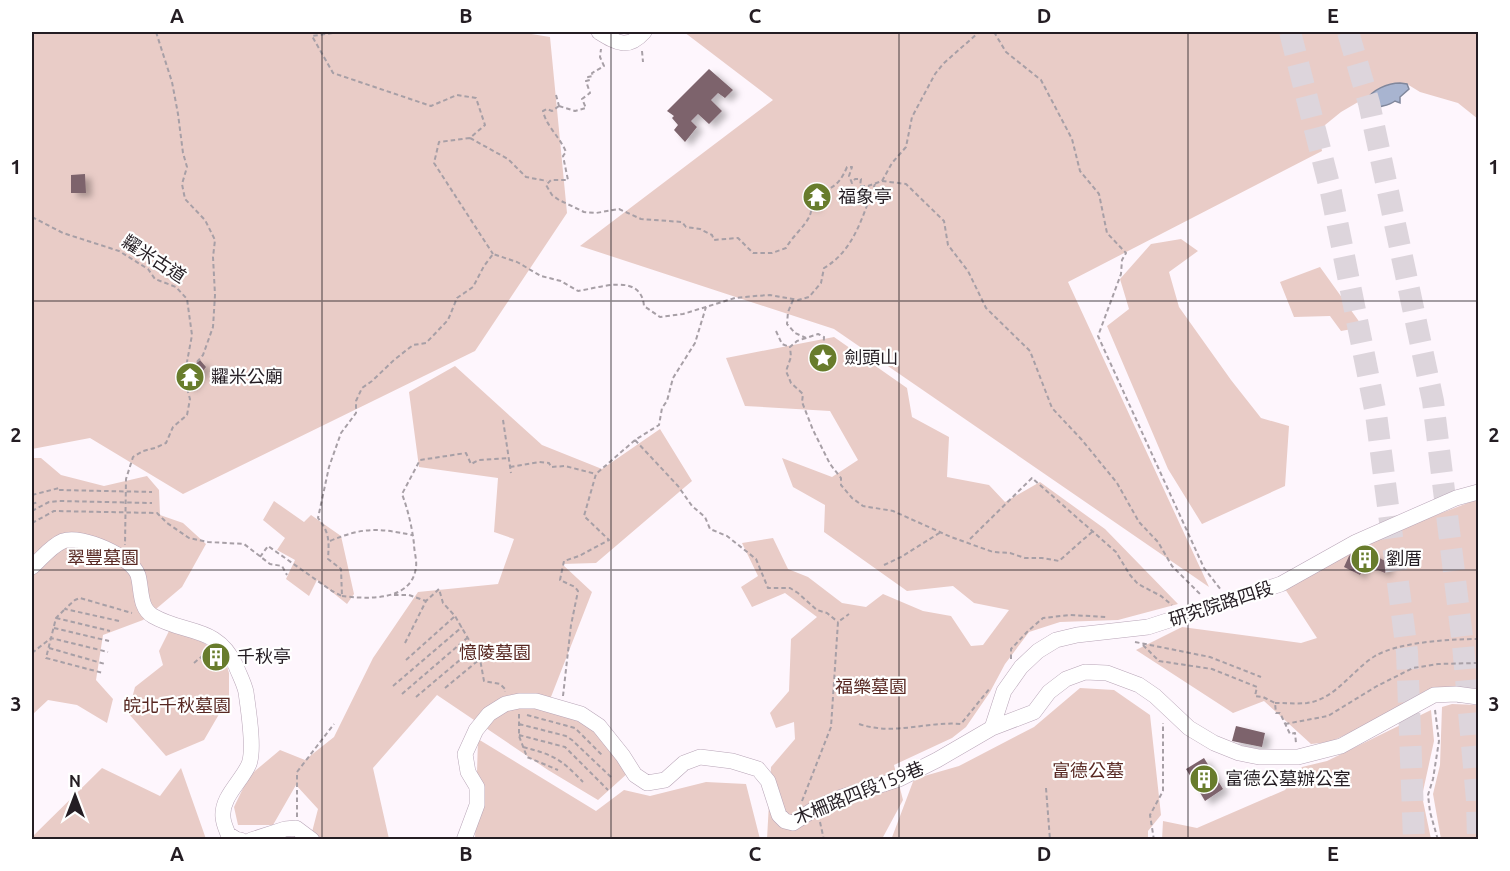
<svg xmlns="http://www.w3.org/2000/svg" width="1510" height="871" viewBox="0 0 1510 871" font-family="Ubuntu,'Noto Sans TC',sans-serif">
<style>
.green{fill:#e9ccc7}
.water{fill:#a8b4d0;stroke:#80879c;stroke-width:1.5}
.building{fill:#7d646c;filter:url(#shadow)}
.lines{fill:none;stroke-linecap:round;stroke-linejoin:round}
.highway-tunnel{stroke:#ddd5dc;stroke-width:22;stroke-dasharray:22 11;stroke-linecap:butt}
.minor-casing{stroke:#b8a5b7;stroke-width:16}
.path{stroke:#a79fa6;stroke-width:2;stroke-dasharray:4.5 3;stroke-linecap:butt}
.minor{stroke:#fff;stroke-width:15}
.grid{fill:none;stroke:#241d23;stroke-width:1.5;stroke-opacity:0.55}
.labels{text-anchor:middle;stroke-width:4.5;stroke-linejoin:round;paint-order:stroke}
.poi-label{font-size:18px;fill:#241d23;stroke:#fff;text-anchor:start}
.street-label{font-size:18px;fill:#241d23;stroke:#fff}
.park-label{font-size:18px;fill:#582822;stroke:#fff}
.neatline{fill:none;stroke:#241d23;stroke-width:2}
.grid-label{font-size:20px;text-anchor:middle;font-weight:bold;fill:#241d23}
</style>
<defs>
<filter id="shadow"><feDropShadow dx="6" dy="4" stdDeviation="3" flood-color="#0004"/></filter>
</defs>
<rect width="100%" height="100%" fill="#fef6fd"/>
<path class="green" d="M32 32H519L550 37 567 213 475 351 183 494 90 438 32 449Z
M684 32H1478V119L1458 103 1420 92 1407 84H1389L1341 112 1325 125 1320 140 1322 151 1068 282 1209 587 834 329 580 246 773 100Z
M1181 239 1198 251 1169 272 1179 307 1231 380 1261 418 1289 426 1285 486 1202 524 1168 469 1107 326 1129 309 1120 279 1151 244Z
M1320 267 1363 327 1341 331 1330 316 1294 317 1280 282Z
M834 337 907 388 912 417 949 437 947 477 989 485 1005 502 1040 482 1105 529 1178 604 1118 620 1060 622 1029 632 1005 664 990 692 966 727 952 738 894 765 903 800 882 839H767L771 767 795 739 794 722 776 728 770 713 789 691 791 639 817 617 785 593 752 607 741 587 758 576 742 543 773 538 788 569 808 577 842 603 866 607 883 594 923 611 951 616 971 646 983 645 1009 610 974 603 953 586 907 591 824 532 825 505 793 487 782 458 832 477 858 460 830 411 745 406 726 358Z
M455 366 542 445 602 469 660 429 692 481 596 563 562 564 592 592 549 702 589 724 629 772 598 800 548 770 437 695 373 768 389 839H318L312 832 318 809 296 785 273 825H238L234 807 249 776 280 750 305 760 334 737 373 658 418 592 498 584 514 539 494 532 498 478 419 467 409 392Z
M32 458H41L61 475 104 486 147 476 159 490 160 515 183 523 206 544 182 587 143 620 103 635 96 680 113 699 107 723 77 705 48 700 32 715Z
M1478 499V690H1427L1362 727 1330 742 1311 744 1264 701 1233 713 1136 650 1182 627 1301 643 1317 638 1285 589 1366 542Z
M274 501 304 522 311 515 341 536 354 594 347 604 317 580 309 596 286 579 295 560 277 550 285 538 263 520Z
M170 629 202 642 223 654 229 673V697L204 740 166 756 128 713 135 687 163 665 159 651Z
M1080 688 1114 690 1150 715 1161 815 1148 831V839L891 840 914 779 959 766 1034 727Z
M1452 704 1478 705V839H1441L1433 794 1440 765 1442 707Z
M1431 710 1434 741 1422 796 1431 839 1162 840 1163 821 1197 828 1285 790 1302 767 1327 761Z
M478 739 596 811 624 790 650 796 706 782 746 784 760 839 475 840Z
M102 768 160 796 181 768 206 839H32V837Z"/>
<path class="water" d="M1400 83 1407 84 1409 89 1400 97V103L1395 101C1387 107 1380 105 1372 110L1369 109 1366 101C1371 90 1388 83 1400 83Z"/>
<path class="building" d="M709 69 733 90 725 98 718 93 711 100 722 111 709 124 698 114 691 121 697 127 685 142 674 130 678 125 672 118 674 116 667 111Z
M85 174 86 193H71V175Z
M820 191 823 196 814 203 815 207 806 205 807 196 814 192Z
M200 360 206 367 190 388 185 383V378L189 369Z
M1360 548 1389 563 1385 573 1366 565 1360 575 1344 567 1349 556 1354 551 1357 552Z
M1236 726 1265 733 1262 747 1232 741Z
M1204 758 1223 789 1205 801 1186 769Z"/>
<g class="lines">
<path class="highway-tunnel" d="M1290 32 1331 192 1376 414 1407 652 1414 840
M1348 32 1369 103 1433 401 1463 645 1477 800 1478 840"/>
<g class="minor-casing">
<path id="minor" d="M599 32C617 43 628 50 644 32
M32 567C42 558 51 546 63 541 82 534 132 557 138 575 142 589 139 608 153 616 186 635 217 625 236 666 239 674 244 683 246 692 248 708 255 749 249 764 242 781 221 797 223 817 223 822 226 829 228 834L236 839 241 840
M992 728 1004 691 1021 667 1038 651 1056 640 1077 635 1148 627 1281 584 1356 542 1456 498 1478 492
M251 840 285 829 296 828 312 840
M464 840 477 805V787L468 772 465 754 476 730 489 714 505 704 519 701H536L581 714 599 726 623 756 635 775 647 783 665 780 684 763 700 757 732 761 758 769 768 781 779 815 785 821 793 823 816 808 839 798 899 779 937 760 992 728 1034 712 1049 692 1066 679 1085 672 1107 673 1139 685 1155 696 1189 728 1214 743 1239 753 1259 757H1298L1341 746 1434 695 1456 694 1478 697"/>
</g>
<path class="path" d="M156 32 172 82 178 114 183 153 187 167 182 184 185 199 205 220 215 240 213 257 215 295 213 327 203 355 189 371 186 383
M340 32 312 36 333 73 431 106 457 95 476 98 485 125 470 138 439 142 434 163 493 254
M994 32 1006 52 1041 80 1072 139 1080 171 1099 194 1107 233 1126 253 1122 260 1121 274 1098 336 1204 568 1221 590
M642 51 643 62
M556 95 559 106
M559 106 552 111 547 109 543 111C546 126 560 137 566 152L563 156 568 180H551L546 185 552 195 559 200 584 212 596 213 619 209 641 219 682 222 686 227 700 229 712 235 714 240 738 238 753 253H772L786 248C791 238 807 224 810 215 812 210 811 205 812 200 828 186 837 191 847 167H852L849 176 852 183 855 179H861L860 186H868L882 181 892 163 906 147 912 117 935 74 943 64 979 32
M559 106 575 111 586 108 582 99 590 93 586 81 590 80 588 77 593 76 592 73 604 66 600 57 601 49
M470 138 508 159 526 177 547 181
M882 181 906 184 944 221 948 245 968 271 986 308 1030 351 1052 408 1082 440 1117 483 1139 522 1158 542 1172 566 1201 595
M32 217 63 233 119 251 148 269 155 279 176 287 187 299 192 335 184 378 190 399 187 415 173 427 166 443 155 448 143 451 133 457 126 479 125 545
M793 300 788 312 787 324 795 333 806 338 818 334 824 337 823 358
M776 331 782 344 790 347
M806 338 797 341 790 347 791 357 786 371 791 383 803 394 802 402 813 430 830 464 841 478V485L852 498 863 506 893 511 951 537 993 552 1010 553 1025 558H1042L1059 561 1093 531
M503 420 511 473
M635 440 678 486 692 506 705 517 710 529 727 536 756 559 768 588H790L798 593 817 610 827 613 838 622
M510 467 539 462 549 463 551 467 565 466 596 474
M32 495 59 488V490L152 492
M32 504 38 502
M32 511 49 502 59 501 152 503
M32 523 54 511 157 513 167 523 189 538 208 542 244 544 270 564 282 566 287 575
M970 539 1032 478 1116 552 1130 575 1138 584 1161 596 1172 605
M330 541C363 527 378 528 412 535
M260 557 268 546 332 591 342 596 341 569 328 559C329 542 330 533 318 518L329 467 341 433 356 413V401L362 388 372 381 394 360 413 345 426 343 448 320 457 298 473 287 484 266 493 254 517 262 541 276 561 281 578 291C599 288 641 272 644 306L660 317 683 314 735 298 755 296 770 295 798 300 809 297 821 283 824 268C855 250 863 214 875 184
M884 565 901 557 941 532
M394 595H409L426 601
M342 596C367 599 412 602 416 567 417 560 414 551 414 544 412 527 408 510 402 494L420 460 466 453 471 464 479 460 509 458
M64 610 56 618 46 658 103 673
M56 618 110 631
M119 621 65 609 75 600 80 598 132 613
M54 628 109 641
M1135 642 1210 657 1261 677
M405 643 426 601 439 589 443 603 455 616 480 659 484 681 500 684 505 689V692
M1143 645 1159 661 1212 669 1257 687 1255 696 1263 697 1275 703 1276 713H1280L1290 734 1295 733 1296 743
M49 648 105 664
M32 653 51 638 108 652
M1011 659V649L1028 631 1043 618 1070 615 1106 617
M406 660 455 616
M194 663 207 652
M393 686 462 627
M445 688 480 659
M402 694 467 638
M563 696 571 625 578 591 575 587 560 580 564 561 579 556 609 540 584 516 596 474 635 440 659 425 662 408 667 401 673 378 695 343 706 307
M416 697 474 648
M1275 703C1286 703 1297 704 1307 703 1336 699 1352 670 1375 656 1399 642 1450 639 1478 639
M1435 710 1439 741 1433 779 1428 795 1430 812 1438 840
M519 714V736L527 757 558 770
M527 715 575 728 602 755
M519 724 566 736 572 740 612 778
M859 724C895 736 926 721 961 724L990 688
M1285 724 1328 716 1377 686 1413 668 1438 664 1478 663
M519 735 565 747 608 790
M523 747C554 755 561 759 583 782
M1046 788 1050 840
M802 801 831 727 838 622 849 614
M297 817V772L334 724
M820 822 824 840
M1154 840 1150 815 1163 791V723"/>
<use href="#minor" class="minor"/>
</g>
<path class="grid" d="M322 32V840M611 32V840M899 32V840M1188 32V840M32 301H1478M32 570H1478"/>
<defs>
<g id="temple-disc" transform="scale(1.5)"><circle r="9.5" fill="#687c2c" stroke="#fff"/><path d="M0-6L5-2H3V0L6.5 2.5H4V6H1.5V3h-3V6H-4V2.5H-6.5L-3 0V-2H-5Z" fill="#fff"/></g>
<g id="sight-disc" transform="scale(1.5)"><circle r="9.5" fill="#687c2c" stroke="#fff"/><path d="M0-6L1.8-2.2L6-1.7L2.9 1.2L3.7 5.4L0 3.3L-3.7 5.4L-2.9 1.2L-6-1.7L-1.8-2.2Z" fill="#fff"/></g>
<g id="building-disc" transform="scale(1.5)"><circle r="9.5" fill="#687c2c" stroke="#fff"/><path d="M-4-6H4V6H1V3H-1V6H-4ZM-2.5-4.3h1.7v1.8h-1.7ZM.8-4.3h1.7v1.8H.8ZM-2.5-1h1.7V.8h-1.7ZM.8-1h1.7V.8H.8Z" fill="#fff"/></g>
</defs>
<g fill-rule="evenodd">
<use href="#temple-disc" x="817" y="197"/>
<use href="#sight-disc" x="823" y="358"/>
<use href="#temple-disc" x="190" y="377"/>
<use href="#building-disc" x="1365" y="559"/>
<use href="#building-disc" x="216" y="657"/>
<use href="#building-disc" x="1204" y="779"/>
</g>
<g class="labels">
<g class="poi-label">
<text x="838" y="203">福象亭</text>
<text x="844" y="364">劍頭山</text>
<text x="211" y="383">糶米公廟</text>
<text x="1386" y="565">劉厝</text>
<text x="237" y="663">千秋亭</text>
<text x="1225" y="785">富德公墓辦公室</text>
</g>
<g class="street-label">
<text transform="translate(154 259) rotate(33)" y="6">糶米古道</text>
<text transform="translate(1221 604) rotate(-18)" y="6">研究院路四段</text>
<text transform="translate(859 793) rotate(-22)" y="6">木柵路四段159巷</text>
</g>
<g class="park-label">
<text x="103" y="564">翠豐墓園</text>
<text x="495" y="659">憶陵墓園</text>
<text x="871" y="693">福樂墓園</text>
<text x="177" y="712">皖北千秋墓園</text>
<text x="1088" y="777">富德公墓</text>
</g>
</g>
<rect width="1510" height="871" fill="none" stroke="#ffffff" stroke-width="66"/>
<g transform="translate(75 796)" stroke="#ffffff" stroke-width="4.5" paint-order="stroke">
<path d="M0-4.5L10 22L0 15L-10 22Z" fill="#241d23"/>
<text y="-9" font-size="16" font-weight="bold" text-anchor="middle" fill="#241d23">N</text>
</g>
<rect x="33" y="33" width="1444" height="805" class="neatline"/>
<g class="grid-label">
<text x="177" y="23">A</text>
<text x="466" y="23">B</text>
<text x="755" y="23">C</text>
<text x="1044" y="23">D</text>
<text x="1333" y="23">E</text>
<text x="16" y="174">1</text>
<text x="1494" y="174">1</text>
<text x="16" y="442">2</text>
<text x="1494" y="442">2</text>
<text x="16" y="711">3</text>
<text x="1494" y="711">3</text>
<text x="177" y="861">A</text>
<text x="466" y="861">B</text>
<text x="755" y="861">C</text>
<text x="1044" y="861">D</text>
<text x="1333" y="861">E</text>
</g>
</svg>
